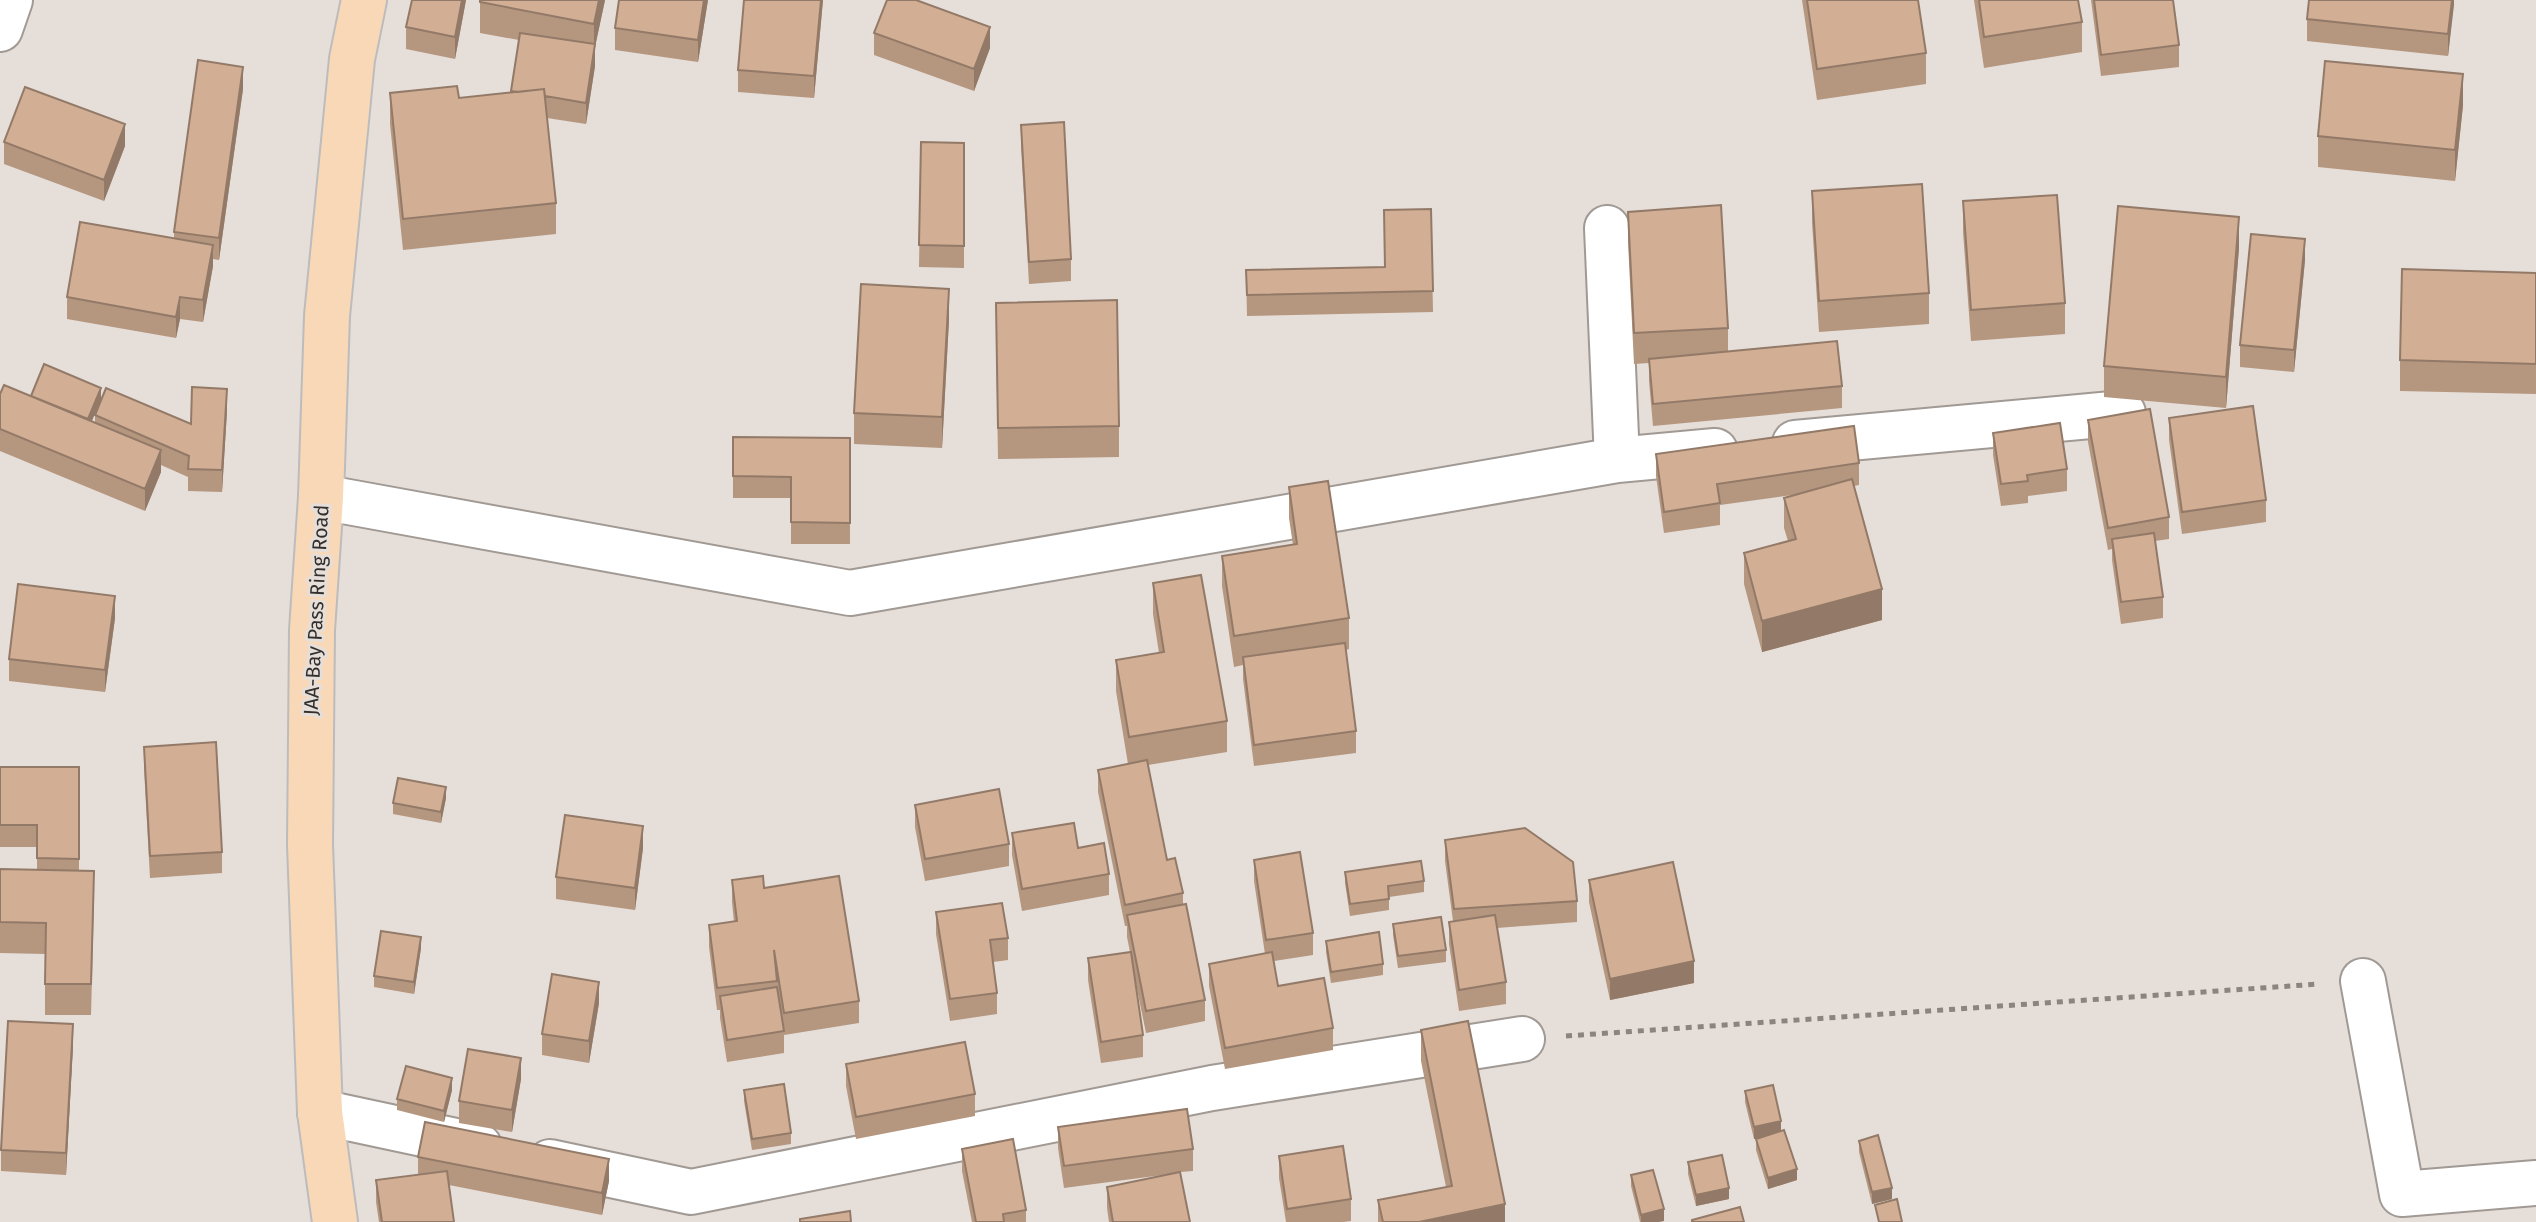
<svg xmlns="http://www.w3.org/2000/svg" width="2536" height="1222" viewBox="0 0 2536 1222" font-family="'Fira Sans',sans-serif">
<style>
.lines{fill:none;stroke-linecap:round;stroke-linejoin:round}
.minor-casing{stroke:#a09994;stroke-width:48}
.trunk-casing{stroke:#bdbcbc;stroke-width:48}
.path{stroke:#8b8582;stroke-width:5;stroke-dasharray:6 6;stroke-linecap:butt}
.minor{stroke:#fff;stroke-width:44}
.trunk{stroke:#f8d8b7;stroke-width:44}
.wall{fill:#b5967f}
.shaded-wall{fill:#937a68}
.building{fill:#d2af94;stroke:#937a68;stroke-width:2}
.labels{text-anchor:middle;stroke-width:6;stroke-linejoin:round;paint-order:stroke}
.street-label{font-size:20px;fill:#322f2d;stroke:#e6ded9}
</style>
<rect width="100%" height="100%" fill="#e6ded9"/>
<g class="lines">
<g class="minor-casing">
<path id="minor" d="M0 29 10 0
M1607 228 1617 460
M1795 443 2123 413
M321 497 850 593 1617 460 1715 451
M2363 981 2402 1194 2536 1183
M320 1112 479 1146
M550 1162 691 1192 1212 1088 1522 1039"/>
</g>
<g class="trunk-casing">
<path id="trunk" d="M335 1222 320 1112 310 845 312 630 321 497 327 316 352 59 364 0"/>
</g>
<path class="path" d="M1566 1036 2319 984"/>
<use href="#minor" class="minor"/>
<use href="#trunk" class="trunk"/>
</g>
<path class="wall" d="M412 0H466L455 59 406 49V27Z
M480 0H605L595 47V66L586 124 547 118 556 203V234L403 250 390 124V93L459 98 511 93 519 40 480 33Z
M708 0 698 62 615 50V28Z
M823 0 814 98 738 92V70Z
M1802 0H1918L1926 53V84L1817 100Z
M1974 0H2078L2082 22V52L1984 68Z
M2091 0H2173L2179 45V67L2101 76Z
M2454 0 2448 56 2307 41V19Z
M874 33 990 48 974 91 874 55Z
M243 89 219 260 213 259V266L203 322 180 319 176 338 67 319V297L174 238V232Z
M2463 105 2455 181 2318 167V136Z
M1021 125 1071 259V281L1029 284 1021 146Z
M4 142 125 146 104 201 4 164Z
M921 142 964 143V268L919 267Z
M1812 191 1929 293V324L1819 332 1812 222Z
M1963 201 2065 303V334L1971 341 1963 232Z
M1431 209 1433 312 1247 316 1246 270 1385 267Z
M1628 212 1728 328V351L1842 386V408L1653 426 1649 381V363L1634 364 1628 242Z
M2239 248 2226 408 2104 397V366Z
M2305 260 2294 372 2240 367V345Z
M2536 273V394L2400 391V360Z
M949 320 942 448 854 444V413Z
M996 334 1119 426V457L998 459Z
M0 394 101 400 92 421 95 422V415L191 424 227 411 222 492 188 491V477L161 465V472L145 511 0 451Z
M2169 418 2266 500V522L2182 534 2169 440Z
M2088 420 2169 517V539L2155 541 2163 597V618L2121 624 2112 560V549L2108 550 2088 442Z
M1993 433 2067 469V491L2028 496V503L2001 506 1993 455Z
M733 437 850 438V544H791V498H733Z
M1656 454 1859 463V485L1854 486 1882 620 1762 652 1744 584V553L1788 541 1784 528V498L1799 494 1720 505V525L1664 533 1656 476Z
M1289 487 1349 618V649L1346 650 1356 731V753L1254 766 1243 679V665L1234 667 1222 586V556L1293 545 1289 518Z
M1153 583 1227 721V752L1148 765 1167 860 1183 893V904L1205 1000V1021L1146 1033 1134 974 1143 1035V1057L1101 1063 1088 980V958L1130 952 1127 937V926H1125L1098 792V770L1128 764 1116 691V660L1159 653 1153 614Z
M115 618 105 692 9 681V659Z
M144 747 222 852V873L150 878 144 768Z
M0 767H79V870L94 902 91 1015H45V954L0 953V869L37 870V847H0Z
M446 798 441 823 393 814V803Z
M915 805 1009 844V866L925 881 915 827Z
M1012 833 1078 848 1109 874V895L1022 911 1012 855Z
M1445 840 1577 901V922L1497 928 1506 982V1004L1459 1011 1449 944V922L1453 921 1445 861Z
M643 848 635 910 556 899V877Z
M1254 860 1313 933V955L1274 961 1278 986 1333 1028V1050L1225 1069 1209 986V964L1265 954 1254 881Z
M1345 872 1424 881V892L1389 897V910L1350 916 1345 883Z
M732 880 764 888 859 1001V1023L784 1035V1053L727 1062 720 1018V1010H717L709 947V925L734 922 732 902Z
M1589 880 1694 983 1610 1000 1589 902Z
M936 912 1008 938V960L993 962 997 993V1014L950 1021 936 934Z
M1393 924 1446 950V962L1398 968 1393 935Z
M1326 941 1383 964V975L1331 983 1326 952Z
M421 948 414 994 374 987V976Z
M599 1003 589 1063 542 1055V1034Z
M1421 1030 1505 1222H1378V1200L1446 1187 1421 1061Z
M73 1046 66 1175 1 1171V1150Z
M846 1064 975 1094V1116L856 1139 846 1086Z
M521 1079 512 1132 459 1123V1101Z
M452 1090 444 1122 397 1110V1099Z
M744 1090 791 1133V1144L752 1150 744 1101Z
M1745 1091 1781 1131 1797 1180 1768 1189 1756 1150V1139L1767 1136 1754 1139 1745 1102Z
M1058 1127 1193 1149V1171L1180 1172 1190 1222H1109L1107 1208V1187L1170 1174 1064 1188 1058 1148Z
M1859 1141 1892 1199 1872 1204 1859 1152Z
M962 1149 1026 1210V1222H972L962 1171Z
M1279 1156 1351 1199V1221L1343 1222H1286L1279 1178Z
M418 1157 609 1181 602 1215 449 1185 454 1222H379L376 1202V1180L418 1175Z
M1688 1162 1729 1199 1696 1206 1688 1174Z
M1631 1175 1664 1221 1658 1222H1640L1631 1186Z"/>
<path class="shaded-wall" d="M462 0H466L455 59V37Z
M599 0H605L595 47V66L586 124V103L594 55V24Z
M704 0H708L698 62V40Z
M821 0H823L814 98V76Z
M2452 0H2454V5L2448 56V34Z
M990 27V48L974 91V69Z
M243 67V89L219 260V238Z
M2463 74V105L2455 181V150Z
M125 124V146L104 201V180Z
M2239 217V248L2226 408V377Z
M2305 239V260L2294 372V350Z
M213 245V266L203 322V300Z
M949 289V320L942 448V417Z
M180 297V319L176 338V317Z
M101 388V400L85 436V425Z
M227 389V411L222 492V470Z
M161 450V472L145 511V489Z
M1882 589V620L1762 652V621Z
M115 596V618L105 692V670Z
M446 787V798L441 823V812Z
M643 826V848L635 910V888Z
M421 937V948L414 994V982Z
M1694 961V983L1610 1000V979Z
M599 982V1003L589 1063V1041Z
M73 1024V1046L66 1175V1153Z
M521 1058V1079L512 1132V1110Z
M452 1078V1090L444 1122V1111Z
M1781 1121V1133L1754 1139V1127Z
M609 1159V1181L602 1215V1193Z
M1797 1169V1180L1768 1189V1178Z
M1729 1188V1199L1696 1206V1195Z
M1892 1188V1199L1872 1204V1192Z
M1505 1204V1222H1419Z
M1664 1209V1221L1658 1222H1641V1215Z"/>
<path class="building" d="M412 0H462L455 37 406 27Z
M480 0H599L594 24 480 2Z
M619 0H704L698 40 615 28Z
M744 0H821L814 76 738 70Z
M887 0H916L990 27 974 69 874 33Z
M1807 0H1918L1926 53 1817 69Z
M1979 0H2078L2082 22 1984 37Z
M2094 0H2173L2179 45 2101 55Z
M2309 0H2452L2448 34 2307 19Z
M520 33 595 44 586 103 545 96 544 89 518 92 511 91Z
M198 60 243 67 219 238 174 232Z
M2325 61 2463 74 2455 150 2318 136Z
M457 86 459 98 544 89 556 203 403 219 390 93Z
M25 87 125 124 104 180 4 142Z
M1064 122 1071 259 1029 262 1021 125Z
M921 142 964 143V246L919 245Z
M1922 184 1929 293 1819 301 1812 191Z
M2057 195 2065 303 1971 310 1963 201Z
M1721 205 1728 328 1634 333 1628 212Z
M2118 206 2239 217 2226 377 2104 366Z
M1431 209 1433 291 1247 295 1246 270 1385 267 1384 210Z
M80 222 213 245 203 300 180 297 176 317 67 297Z
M2251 234 2305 239 2294 350 2240 345Z
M2402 269 2536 273V364L2400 360Z
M861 284 949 289 942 417 854 413Z
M1117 300 1119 426 998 428 996 303Z
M1837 341 1842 386 1653 404 1649 359Z
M44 364 101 388 88 419 31 396Z
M4 385 161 450 145 489 0 429V394Z
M192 387 227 389 222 470 188 469 189 456 95 415 106 388 191 424Z
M2253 406 2266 500 2182 512 2169 418Z
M2150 409 2169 517 2108 528 2088 420Z
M2060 423 2067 469 2027 475 2028 481 2001 484 1993 433Z
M1854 426 1859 463 1717 484 1720 503 1664 512 1656 454Z
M733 437 850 438V523L791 522V477L733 476Z
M1852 479 1882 589 1762 621 1744 553 1796 539 1784 498Z
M1328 481 1349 618 1234 636 1222 556 1297 544 1289 487Z
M2154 533 2163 597 2121 602 2112 539Z
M1201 575 1227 721 1129 737 1116 660 1164 652 1153 583Z
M18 584 115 596 105 670 9 659Z
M1345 643 1356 731 1254 745 1243 657Z
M216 742 222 852 150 856 144 747Z
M1147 760 1167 860 1175 858 1183 893 1125 905 1098 770Z
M0 767H79V859L37 858V825H0Z
M398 778 446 787 441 812 393 803Z
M999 789 1009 844 925 859 915 805Z
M565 815 643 826 635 888 556 877Z
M1074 823 1078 848 1104 843 1109 874 1022 889 1012 833Z
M1525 828 1573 862 1577 901 1454 909 1445 840Z
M1300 852 1313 933 1266 940 1254 860Z
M1421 861 1424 881 1388 886 1389 899 1350 904 1345 872Z
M1673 862 1694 961 1610 979 1589 880Z
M0 869 94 871 91 984H45L46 923 0 922Z
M763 876 764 888 839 876 859 1001 784 1013 774 950 777 981 717 988 709 925 737 921 732 880Z
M1002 903 1008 938 990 940 997 993 950 999 936 912Z
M1186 904 1205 1000 1146 1011 1127 915Z
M1495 915 1506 982 1459 990 1449 922Z
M1441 917 1446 950 1398 956 1393 924Z
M381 931 421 937 414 982 374 976Z
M1379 932 1383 964 1331 972 1326 941Z
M1131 952 1143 1035 1101 1042 1088 958Z
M1272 952 1278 986 1324 978 1333 1028 1225 1048 1209 964Z
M552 974 599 982 589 1041 542 1034Z
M777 987 784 1031 727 1040 720 996Z
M8 1021 73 1024 66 1153 1 1150Z
M1468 1021 1505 1204 1419 1222H1383L1378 1200 1452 1186 1421 1030Z
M965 1042 975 1094 856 1117 846 1064Z
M468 1049 521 1058 512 1110 459 1101Z
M406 1066 452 1078 444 1111 397 1099Z
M784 1084 791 1133 752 1139 744 1090Z
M1773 1085 1781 1121 1754 1127 1745 1091Z
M1187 1109 1193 1149 1064 1166 1058 1127Z
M425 1122 609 1159 602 1193 418 1157Z
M1784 1130 1797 1169 1768 1178 1756 1139Z
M1878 1135 1892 1188 1872 1192 1859 1141Z
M1013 1139 1026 1210 1003 1214 1004 1222H976L962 1149Z
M1343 1146 1351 1199 1287 1209 1279 1156Z
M1722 1155 1729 1188 1696 1195 1688 1162Z
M1653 1170 1664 1209 1641 1215 1631 1175Z
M447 1171 454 1222H382L376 1180Z
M1180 1172 1190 1222H1113L1107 1187Z
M1897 1199 1902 1222H1879L1875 1205Z
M1740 1207 1744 1222H1692V1220Z
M850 1211 851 1222H800V1219Z"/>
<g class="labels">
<g class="street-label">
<text transform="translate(316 610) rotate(-87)" y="7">JAA-Bay Pass Ring Road</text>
</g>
</g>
</svg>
